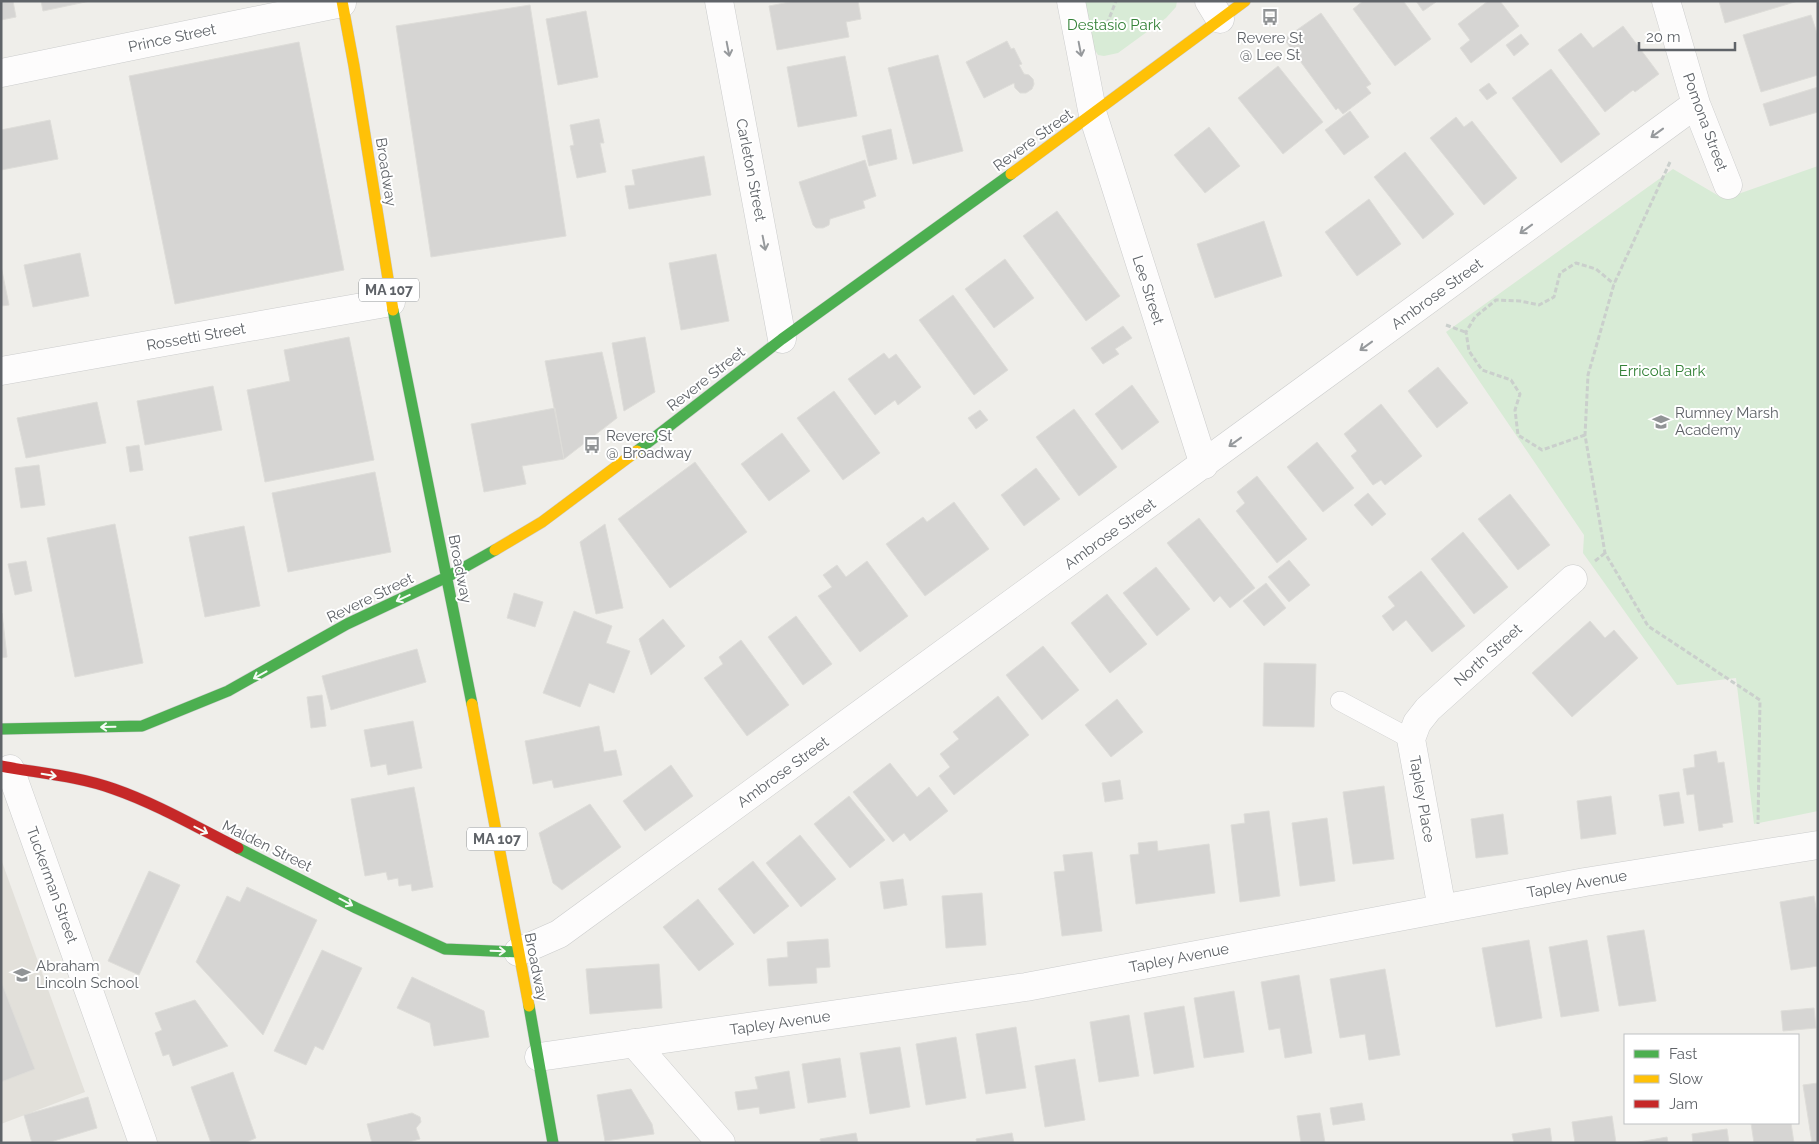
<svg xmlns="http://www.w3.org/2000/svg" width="1819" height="1144" viewBox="0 0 1819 1144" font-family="Raleway,sans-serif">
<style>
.education{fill:#e2e0da}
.green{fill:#d8ebd6}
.building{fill:#d6d5d3;stroke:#deddd9}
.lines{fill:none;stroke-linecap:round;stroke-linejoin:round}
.lane-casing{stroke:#cbcccc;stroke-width:20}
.street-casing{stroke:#cbcccc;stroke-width:29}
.fast-casing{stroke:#cacacb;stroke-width:12}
.slow-casing{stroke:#cacacb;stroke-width:12}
.jam-casing{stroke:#cacacb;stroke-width:12}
.path{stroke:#cacfcc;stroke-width:3;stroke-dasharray:5 2.5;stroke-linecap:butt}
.lane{stroke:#fdfcfc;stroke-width:19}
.street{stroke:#fdfcfc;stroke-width:28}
.fast{stroke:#4caf50;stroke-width:11}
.slow{stroke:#ffc107;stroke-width:11}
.jam{stroke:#c62828;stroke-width:11}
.oneway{stroke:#96999c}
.oneway2{stroke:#f6fbf6}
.labels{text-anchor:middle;stroke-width:4;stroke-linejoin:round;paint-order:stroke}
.shield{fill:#fff;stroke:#8f9295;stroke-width:1}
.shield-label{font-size:14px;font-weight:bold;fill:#5f6368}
.park-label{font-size:15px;fill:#348238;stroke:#fff}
.street-label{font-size:15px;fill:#5f6368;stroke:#fff}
.poi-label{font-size:15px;fill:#5f6368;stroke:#fff;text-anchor:start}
</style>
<rect width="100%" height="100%" fill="#efeeea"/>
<path class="education" d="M1 859 85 1092 1 1124Z"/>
<path class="green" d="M1084 1H1177L1176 7 1166 18 1118 53 1104 56 1098 55 1093 47Z
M1818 166V811L1754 824 1736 678 1677 685 1583 553 1584 535 1446 332 1673 169 1724 199Z"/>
<path class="building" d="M1 1H13L16 17 1 20Z
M41 1H90L43 11Z
M795 1H858L861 19 846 22 849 37 777 50 769 6Z
M1363 1H1405L1404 2 1431 39 1395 66 1353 9Z
M1416 1H1436V2L1423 11Z
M1488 1H1500L1519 26 1471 63 1460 48 1470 40 1458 24Z
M1719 1H1798L1725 23Z
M530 5 566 236 431 257 396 26Z
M586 11 598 77 558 85 546 19Z
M1321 13 1371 84 1366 87 1371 93 1343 114 1338 108 1336 110 1284 39Z
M1811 15 1818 36V75L1761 92 1743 35Z
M1623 26 1659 74 1635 92 1633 90 1605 112 1558 50 1581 33 1593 48Z
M1521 34 1529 44 1514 56 1506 45Z
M1007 41 1011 49 1014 48 1022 64 1019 65 1024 74 1029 75 1033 79 1034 84 1032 89 1026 93H1020L1015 88 1014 83 984 98 966 62Z
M299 42 344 270 175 304 129 76Z
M938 55 963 151 913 164 888 68Z
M845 56 857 116 798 127 787 67Z
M1278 66 1323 122 1283 154 1238 98Z
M1551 69 1600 134 1561 163 1512 98Z
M1489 83 1497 93 1487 100 1479 90Z
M1818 87V112L1770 126 1763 104Z
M1350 111 1369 137 1344 155 1325 130Z
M1456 117 1464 127 1472 121 1517 178 1484 205 1430 138Z
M599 119 604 143H600L606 172 577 178 570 146 574 145 570 125Z
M50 120 58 159 1 170V130Z
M1209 127 1240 166 1205 193 1174 155Z
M891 129 897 159 869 166 862 136Z
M1405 152 1454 214 1423 239 1374 177Z
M704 156 711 195 629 209 625 186 635 185 632 170Z
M865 160 876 196 863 201 865 208 830 219 829 225 823 228H816L813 225 799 182Z
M1369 199 1401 244 1357 276 1325 232Z
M1057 211 1120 296 1086 321 1023 236Z
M1264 221 1282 276 1215 298 1197 244Z
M80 253 89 296 33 307 24 265Z
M716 254 729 321 681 330 669 263Z
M1005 259 1034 298 994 328 965 289Z
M1 266 9 305 1 306Z
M953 295 1008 370 974 395 919 320Z
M1123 326 1132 338 1115 349 1119 354 1103 364 1091 348Z
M349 337 374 460 265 482 247 390 290 381 284 350Z
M645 337 655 392 624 411 612 343Z
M602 352 617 418 564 459 545 361Z
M884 353 889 359 896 354 921 387 898 405 895 400 875 415 848 379Z
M1438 367 1468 403 1437 428 1408 391Z
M1132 385 1159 422 1122 450 1095 414Z
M213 386 222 430 145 445 137 401Z
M834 391 880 453 843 480 797 418Z
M97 402 106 443 26 458 17 418Z
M1381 404 1422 456 1385 485 1381 480 1373 485 1351 456 1357 451 1344 434Z
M555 408 564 459 522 466 526 484 484 492 471 424Z
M1074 409 1117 467 1079 496 1036 437Z
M980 410 988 420 976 429 968 418Z
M782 433 810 471 769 501 741 464Z
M1317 442 1354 488 1323 512 1287 467Z
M139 445 143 470 130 472 126 447Z
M695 462 747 532 670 588 618 519Z
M39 465 45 505 21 508 15 468Z
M1036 468 1060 499 1024 526 1001 495Z
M375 472 391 552 288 572 272 493Z
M1257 476 1307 539 1277 563 1236 511 1245 503 1237 492Z
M1368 493 1386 514 1372 526 1354 505Z
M1510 494 1550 545 1518 570 1478 519Z
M954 502 989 549 925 596 886 544 923 517 927 522Z
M1199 518 1255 588 1230 608 1220 596 1214 602 1167 543Z
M115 524 143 663 75 677 47 538Z
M605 524 623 608 596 614 580 542Z
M244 526 260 606 205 617 189 537Z
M1463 532 1508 587 1474 614 1431 559Z
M1289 560 1310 585 1289 602 1268 577Z
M26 561 32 591 15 595 8 564Z
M867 561 908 616 860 652 818 596 832 587 823 575 837 565 846 577Z
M1156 567 1190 609 1157 636 1123 593Z
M1421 571 1465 626 1432 652 1406 620 1393 631 1382 616 1395 606 1388 597Z
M1266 583 1286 608 1264 626 1243 601Z
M514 593 543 602 535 627 507 618Z
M1107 594 1147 644 1110 673 1071 623Z
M574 611 612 626 606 643 630 651 614 693 589 683 580 707 543 693Z
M2 613 7 657 1 658V613Z
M796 616 832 664 803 685 768 637Z
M663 619 685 646 651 675 639 639Z
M1590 621 1605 638 1614 630 1638 658 1572 717 1532 673Z
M741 640 789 705 747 736 704 678 723 664 719 657Z
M1043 646 1079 690 1042 720 1006 675Z
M417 649 426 682 331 710 322 676Z
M1264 663 1316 664 1314 727 1263 726Z
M322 695 326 726 311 728 307 697Z
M998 696 1029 735 954 795 939 776 950 767 940 754 959 739 953 732Z
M1117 699 1143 732 1111 757 1085 725Z
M413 721 422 768 388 775 386 764 371 767 364 730Z
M599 726 604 752 616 750 622 775 554 788 552 780 533 784 525 741Z
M1716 751 1718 763 1724 762 1733 822 1722 824 1723 827 1699 831 1694 794 1687 795 1683 769 1695 767 1694 755Z
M890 763 917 797 929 787 948 811 910 841 904 833 893 842 853 792Z
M671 765 693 796 645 831 623 801Z
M1120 780 1123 799 1105 802 1102 783Z
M1384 786 1394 859 1353 864 1343 792Z
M414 787 433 887 412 891 411 884 399 886 398 878 388 880 386 872 365 876 351 799Z
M1679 792 1684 823 1664 826 1659 795Z
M849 796 885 840 850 868 814 824Z
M1611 796 1616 834 1581 839 1577 801Z
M590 804 621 847 562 890 553 883 539 833Z
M1269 811 1280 896 1240 902 1231 825 1245 823 1244 814Z
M1503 814 1508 854 1476 858 1471 819Z
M1327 818 1335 881 1300 886 1292 823Z
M800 835 836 879 801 907 766 863Z
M1157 841 1158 851 1209 844 1215 893 1136 904 1130 855 1139 854 1138 843Z
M1092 852 1102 931 1062 936 1054 872 1065 871 1063 855Z
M753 861 789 906 754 934 718 889Z
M149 871 180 885 139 975 108 961Z
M903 879 907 905 884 909 880 882Z
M247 887 317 920 263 1035 196 962 227 896 240 902Z
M982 893 986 945 946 948 942 896Z
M1814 896 1818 920V966L1791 970 1780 902Z
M698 899 734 944 699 971 663 927Z
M1644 930 1656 1001 1619 1006 1607 936Z
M828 939 830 967 816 968 817 983 769 986 767 959 788 957 787 942Z
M1529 940 1542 1018 1496 1027 1482 948Z
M1587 940 1599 1011 1561 1017 1549 947Z
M322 950 362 968 323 1050 315 1046 306 1065 274 1051Z
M659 964 662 1008 590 1014 586 969Z
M1385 969 1400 1055 1369 1060 1365 1034 1340 1038 1330 979Z
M1299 975 1312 1053 1285 1058 1280 1028 1269 1030 1261 982Z
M412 977 484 1011 489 1037 434 1046 430 1023 397 1008Z
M1 981 35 1069 1 1082Z
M1234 991 1244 1052 1204 1058 1194 998Z
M195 1000 228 1046 173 1066 169 1054 163 1056 155 1033 162 1030 155 1013Z
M1184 1006 1194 1067 1154 1074 1144 1013Z
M1814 1008 1816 1028 1783 1031 1781 1011Z
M1129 1015 1139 1076 1099 1082 1090 1022Z
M1016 1027 1026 1088 986 1094 976 1034Z
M956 1037 966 1098 926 1105 916 1044Z
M900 1047 910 1107 870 1114 860 1053Z
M840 1058 846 1097 808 1103 802 1064Z
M1075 1059 1085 1120 1045 1127 1035 1066Z
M789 1071 795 1108 760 1114 759 1107 738 1110 735 1092 758 1089 755 1077Z
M233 1072 256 1138 244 1143H211L191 1087Z
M1818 1083V1143H1812L1803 1085Z
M631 1089 652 1124 654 1134 605 1141 597 1095Z
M88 1097 97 1128 47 1143H32L24 1115Z
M1362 1103 1365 1120 1333 1125 1330 1108Z
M412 1113 420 1117 421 1122 416 1128 420 1139 405 1143H372L367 1124Z
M1320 1113 1325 1143H1301L1297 1116Z
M1612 1116 1616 1143H1575L1572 1122Z
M1751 1123H1791L1794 1143H1754Z
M1550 1128 1552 1143H1514L1512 1134Z
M1727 1129 1729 1143H1693L1692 1134Z
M856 1133 858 1143H821L820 1139Z
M1012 1133 1014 1143H977L976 1139Z
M1667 1137 1668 1143H1633Z"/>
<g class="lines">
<g class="lane-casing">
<path id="lane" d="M1340 701 1411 739"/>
</g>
<g class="street-casing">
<path id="street" d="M719 1 782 339
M1071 1 1093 115 1204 465
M1209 1 1220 19
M1666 1 1696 104 1728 185
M1 73 342 3
M1 371 391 302
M10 769 143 1143
M1442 909 1411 739 1417 723 1428 709 1573 579
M518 952 559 934 1696 104
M634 1043 721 1143
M539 1057 1026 987 1585 882 1818 845"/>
</g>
<g class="fast-casing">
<path id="fast" d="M393 310 472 704
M637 451 782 339 1011 174
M1 729 142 726 228 691 347 624 447 577 495 550
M238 848 356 908 445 949 518 952
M529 1006 553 1143"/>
</g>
<g class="slow-casing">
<path id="slow" d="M342 1 354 66 393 310
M1011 174 1245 1
M495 550 542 522 637 451
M472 704 529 1006"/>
</g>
<g class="jam-casing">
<path id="jam" d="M1 766C38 773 78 776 114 789 157 804 198 828 238 848"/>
</g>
<path class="path" d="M1107 24 1116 1
M1670 162 1614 284 1588 375 1585 435 1605 553 1648 626 1760 700 1758 824
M1446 325 1465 332
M1585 435 1542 450 1518 435 1515 410 1520 394 1511 380 1482 370 1469 351 1466 332 1475 317 1496 300 1520 301 1539 305 1554 297 1560 273 1576 263 1596 269 1614 284
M1595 561 1605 553"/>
<use href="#lane" class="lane"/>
<use href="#street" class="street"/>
<use href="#fast" class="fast"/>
<use href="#slow" class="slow"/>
<use href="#jam" class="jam"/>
</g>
<defs><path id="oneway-shaft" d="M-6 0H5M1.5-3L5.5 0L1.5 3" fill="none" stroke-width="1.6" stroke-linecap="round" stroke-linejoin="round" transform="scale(1.25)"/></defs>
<g class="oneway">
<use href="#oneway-shaft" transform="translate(728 49) rotate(79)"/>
<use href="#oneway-shaft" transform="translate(1080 49) rotate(79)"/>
<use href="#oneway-shaft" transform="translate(1657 133) rotate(144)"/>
<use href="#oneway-shaft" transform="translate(1526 229) rotate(144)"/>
<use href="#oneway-shaft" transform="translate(764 243) rotate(79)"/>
<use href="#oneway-shaft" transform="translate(1366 346) rotate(144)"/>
<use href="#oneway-shaft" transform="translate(1235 442) rotate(144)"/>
</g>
<g class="oneway2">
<use href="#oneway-shaft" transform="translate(403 598) rotate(155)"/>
<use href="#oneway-shaft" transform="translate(260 675) rotate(151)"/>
<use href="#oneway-shaft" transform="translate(108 727) rotate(179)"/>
<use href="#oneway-shaft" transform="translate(49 775) rotate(9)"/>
<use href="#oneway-shaft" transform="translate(201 830) rotate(27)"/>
<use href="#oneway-shaft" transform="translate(346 902) rotate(28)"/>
<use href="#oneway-shaft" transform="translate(498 951) rotate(2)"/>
</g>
<defs>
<g id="bus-bare" transform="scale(1.35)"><path d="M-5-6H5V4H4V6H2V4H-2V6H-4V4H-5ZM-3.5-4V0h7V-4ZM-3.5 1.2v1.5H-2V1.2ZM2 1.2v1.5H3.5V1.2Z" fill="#919496" stroke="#fff" stroke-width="2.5" paint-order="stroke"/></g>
<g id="school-bare" transform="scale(1.35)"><path d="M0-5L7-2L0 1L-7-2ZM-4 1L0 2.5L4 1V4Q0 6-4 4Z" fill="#919496" stroke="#fff" stroke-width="2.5" paint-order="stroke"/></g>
</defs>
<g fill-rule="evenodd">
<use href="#bus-bare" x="1270" y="17"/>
<use href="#school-bare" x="1661" y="422"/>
<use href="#bus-bare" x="592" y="445"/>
<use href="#school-bare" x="22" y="975"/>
</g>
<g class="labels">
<g class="shield">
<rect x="359" y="278.5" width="60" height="23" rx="4"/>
<rect x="467" y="827.5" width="60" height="23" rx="4"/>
</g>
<g class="shield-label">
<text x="389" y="295">MA 107</text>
<text x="497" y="844">MA 107</text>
</g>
<g class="park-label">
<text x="1114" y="30">Destasio Park</text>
<text x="1662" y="376">Erricola Park</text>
</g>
<g class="street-label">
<text transform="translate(172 38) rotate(-12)" y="5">Prince Street</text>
<text transform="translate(1705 122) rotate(70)" y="5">Pomona Street</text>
<text transform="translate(1033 140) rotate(-36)" y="5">Revere Street</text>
<text transform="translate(751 170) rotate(79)" y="5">Carleton Street</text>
<text transform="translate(386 172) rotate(81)" y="5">Broadway</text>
<text transform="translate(1148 290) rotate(72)" y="5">Lee Street</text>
<text transform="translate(1437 294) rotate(-36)" y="5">Ambrose Street</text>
<text transform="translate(196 337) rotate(-10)" y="5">Rossetti Street</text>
<text transform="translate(706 379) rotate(-38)" y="5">Revere Street</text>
<text transform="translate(1110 534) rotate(-36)" y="5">Ambrose Street</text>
<text transform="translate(460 569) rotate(79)" y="5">Broadway</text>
<text transform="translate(370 598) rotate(-26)" y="5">Revere Street</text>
<text transform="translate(1488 655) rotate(-42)" y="5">North Street</text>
<text transform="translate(783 772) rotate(-36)" y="5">Ambrose Street</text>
<text transform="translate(1422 799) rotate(80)" y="5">Tapley Place</text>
<text transform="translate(267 846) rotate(26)" y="5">Malden Street</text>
<text transform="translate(1577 884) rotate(-10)" y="5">Tapley Avenue</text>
<text transform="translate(52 885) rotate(70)" y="5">Tuckerman Street</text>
<text transform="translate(1179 958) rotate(-11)" y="5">Tapley Avenue</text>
<text transform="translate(536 967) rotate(79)" y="5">Broadway</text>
<text transform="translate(780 1023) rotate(-8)" y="5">Tapley Avenue</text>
</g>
<g class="poi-label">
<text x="1270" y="43" text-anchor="middle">Revere St<tspan x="1270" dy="17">@ Lee St</tspan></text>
<text x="1675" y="418">Rumney Marsh<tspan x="1675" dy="17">Academy</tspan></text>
<text x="606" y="441">Revere St<tspan x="606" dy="17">@ Broadway</tspan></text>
<text x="36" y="971">Abraham<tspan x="36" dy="17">Lincoln School</tspan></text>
</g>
</g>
<rect width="1819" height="1144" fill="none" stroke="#5f6368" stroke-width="5"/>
<rect x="1624" y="1034" width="175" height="90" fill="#ffffff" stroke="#bfc1c3"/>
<rect x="1634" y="1050" width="25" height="8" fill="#4caf50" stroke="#bfc1c3"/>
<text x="1669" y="1059" font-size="15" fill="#5f6368">Fast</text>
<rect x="1634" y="1075" width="25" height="8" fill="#ffc107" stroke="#bfc1c3"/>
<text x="1669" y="1084" font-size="15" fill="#5f6368">Slow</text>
<rect x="1634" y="1100" width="25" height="8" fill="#c62828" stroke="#bfc1c3"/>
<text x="1669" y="1109" font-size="15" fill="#5f6368">Jam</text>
<path d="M1639 42v8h96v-8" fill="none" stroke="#5f6368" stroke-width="2.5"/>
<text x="1646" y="42" font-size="15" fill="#5f6368" stroke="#ffffff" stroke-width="4" paint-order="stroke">20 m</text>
</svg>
